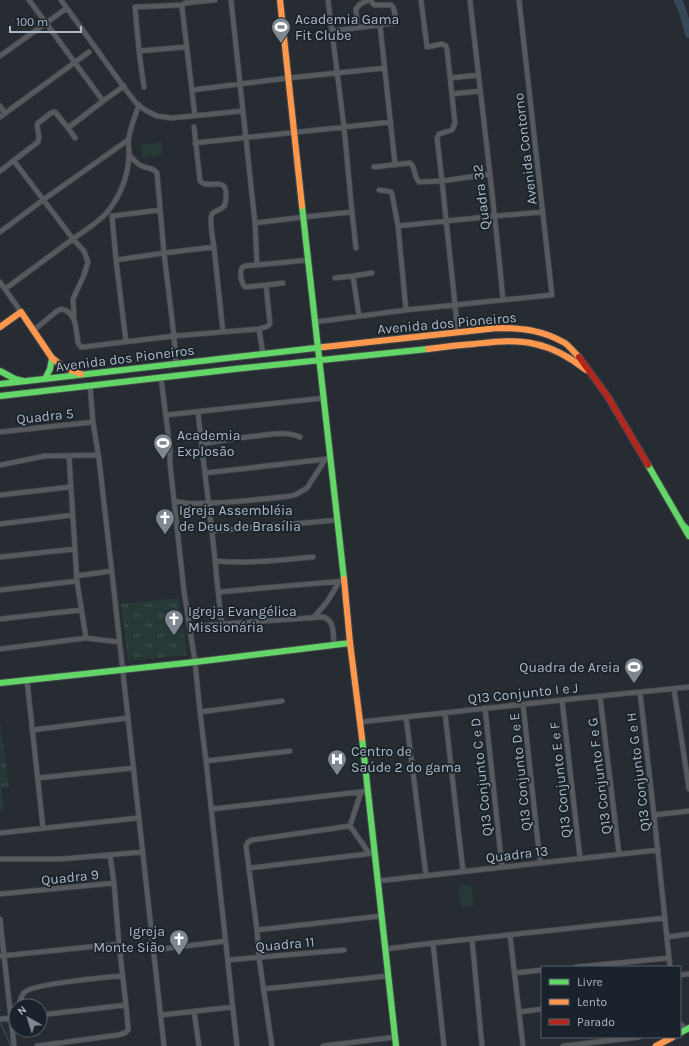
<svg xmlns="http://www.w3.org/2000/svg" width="689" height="1046" viewBox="0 0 689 1046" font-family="Karla,sans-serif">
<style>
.green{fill:#263937}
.park{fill:url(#park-tufts)}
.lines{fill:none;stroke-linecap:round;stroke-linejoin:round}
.stream{stroke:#354858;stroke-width:1.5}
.river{stroke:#354858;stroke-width:8}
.street-casing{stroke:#44484c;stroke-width:6}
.fast-casing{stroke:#44484c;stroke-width:8}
.slow-casing{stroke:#44484c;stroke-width:8}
.jam-casing{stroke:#44484c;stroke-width:8}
.street{stroke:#565a5f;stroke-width:4.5}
.fast{stroke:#63d668;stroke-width:6}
.slow{stroke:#ff974d;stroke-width:6}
.jam{stroke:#b3261e;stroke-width:6}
.labels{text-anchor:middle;stroke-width:3.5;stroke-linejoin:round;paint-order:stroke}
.poi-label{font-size:14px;fill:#afb9c3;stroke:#1a232b;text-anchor:start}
.street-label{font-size:14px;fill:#afb9c3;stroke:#1a232b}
</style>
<defs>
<pattern id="park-tufts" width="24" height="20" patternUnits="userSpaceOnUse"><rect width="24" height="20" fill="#263937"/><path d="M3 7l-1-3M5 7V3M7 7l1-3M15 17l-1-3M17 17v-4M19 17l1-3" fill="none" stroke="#435452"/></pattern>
</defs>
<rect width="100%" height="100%" fill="#262c31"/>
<path class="green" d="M161 142 163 155 142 158 140 145Z
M471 884 474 905 461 907 458 885Z"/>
<path class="park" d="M179 598 187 655 128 661 121 604Z
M0 722 9 786 2 787 3 811 0 812Z"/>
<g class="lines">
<path class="stream" d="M0 1022 11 1046"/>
<path class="river" d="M678 0 683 12 689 34"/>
<g class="street-casing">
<path id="street" d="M29 0 103 101 124 86
M61 0 123 86 136 103 145 110 157 116 172 118 242 111
M231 0 255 223 257 265C246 266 239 263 241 278 242 282 242 284 245 287L266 285
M328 0 344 127 352 212
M421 0 427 47 442 44 446 46 447 49 455 123 452 130 439 134 437 138 442 181 458 333
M470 0C481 100 494 200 503 300
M183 5 182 7 195 116
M380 25 395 164
M357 28 356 9 360 4 369 0
M332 31 395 23C395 17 396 9 391 5H375L373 4 371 0
M139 51 186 47
M0 56 67 8
M451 78 478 75
M144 87 139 51 135 7 183 5 185 3 215 0
M192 90 288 78 385 68
M452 94 480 91
M0 106 5 113
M0 117 89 52
M194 127 200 181C210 192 231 170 225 205 221 211 215 210 212 214 209 219 213 241 214 247
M68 128 75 138
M195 143 391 122
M129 155C133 159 137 164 142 166 148 169 153 167 157 173L164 253 174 336 176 364
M14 161 73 239C85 230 100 222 109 210 121 194 128 175 129 156 130 149 127 143 129 137 131 126 135 115 139 105
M374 167 410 163C416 167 413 176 419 182L442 181 490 174
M0 171 38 142 39 137 37 125 38 123 51 113 55 112 68 128 103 101
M379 190 387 191 391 192 392 194 398 226 406 310
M255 223 304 217 352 212 356 248
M398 226 495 216 543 212
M0 232 43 200 128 140
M116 260 164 253 214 247 223 332
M257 265 308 260
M353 276 359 316
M335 278 353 276 372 273
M0 282 21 312
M5 289 73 239 84 251 88 262 84 275 73 299 74 316
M315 322 406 310 552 295 519 0
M259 329 263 354
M34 330 57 311 61 309C77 312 76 330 78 343L81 347H83L174 336 259 329 268 326 270 324 266 285 283 283
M126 342 116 260 112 216 160 210
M161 378 170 448V464L184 591 195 662 200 712 206 761 237 1046
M90 386 93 422 99 459 115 600 164 1046
M198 412C203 461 210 511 215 560 217 581 219 603 222 624
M166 415 324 398
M0 432 93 422
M202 444C220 441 238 438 257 436 272 434 286 431 300 437
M69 456 77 581 86 638
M0 465 45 456 98 455
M205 473 327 459
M0 495 70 487
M174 501C188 505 197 503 211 503 238 502 264 499 291 496L297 494 307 488 325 460
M0 524 73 515
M211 531 338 520
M0 557 75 549
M215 561C248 564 280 560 313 557
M76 576 111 571
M0 590 77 581
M218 592 344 581
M314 617 327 602 339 582
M0 619 81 610
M190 627 222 624 323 617C335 620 333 635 334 645
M0 649 86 638 119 642
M27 680 43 828
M674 689 689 789
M640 692 654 815 670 967
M600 696 619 854
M562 700 580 858
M523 704 540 862
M485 708 502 867
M200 712 282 701
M445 713 463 871
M406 717 426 875
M360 722 562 700 689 687
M32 730 128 718
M206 761 290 751
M38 778 133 768
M212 809 368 791
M654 815 689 811
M350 826 361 792
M350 826 369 853
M0 833 138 818
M0 859H61L143 852
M249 868 375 853
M378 881 658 850
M0 894 114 883 110 855
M0 919 14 1046
M257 930 381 916
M510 935 523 1046
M667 937 689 934
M472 939 482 1046
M433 943 444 1046
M386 949 433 943 665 918
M154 950 226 941
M0 956 119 944 114 883
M228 960 344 950
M576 967 669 958
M515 973 542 970
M680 975 689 974
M263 989 388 976
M19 1006C20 1001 21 995 25 992 33 984 107 977 123 976
M194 1011 199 1046
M519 1012 542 1009
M40 1015 126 1005 119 944
M161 1015 233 1007
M0 1019 16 1017
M680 1024 687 1029
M37 1046 118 1035 125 1033 128 1030V1027L126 1005
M272 1046 259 958 257 930 246 846 248 842 252 840 350 826
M323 1046 396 1037
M563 1046 639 1037"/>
</g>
<g class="fast-casing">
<path id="fast" d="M302 206 344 579
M0 371 15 379 23 381
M45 379 50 369 52 358
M0 384 324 347
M0 396 235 369 428 349
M648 465 689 536
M682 524 689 531
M0 683 195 662 350 643
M362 738 396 1046
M680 1033 689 1028"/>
</g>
<g class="slow-casing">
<path id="slow" d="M280 0 302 206
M0 327 21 312 52 358 65 368 81 374
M324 347 497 328C523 328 542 330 565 343 570 347 574 352 579 357
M428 349C443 347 459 345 474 344 494 342 515 339 535 344 554 348 571 358 586 370
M344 579 350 643 362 738
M656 1046 673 1037"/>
</g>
<g class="jam-casing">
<path id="jam" d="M579 357 608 397 648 465"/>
</g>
<use href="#street" class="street"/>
<use href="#fast" class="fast"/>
<use href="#slow" class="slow"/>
<use href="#jam" class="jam"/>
</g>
<defs>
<g id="stadium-pin" transform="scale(1)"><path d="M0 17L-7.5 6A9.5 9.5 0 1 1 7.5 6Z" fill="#7f8890" stroke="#1a232b"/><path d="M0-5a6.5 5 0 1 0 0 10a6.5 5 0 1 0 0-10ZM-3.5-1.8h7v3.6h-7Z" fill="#fff"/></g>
<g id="church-pin" transform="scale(1)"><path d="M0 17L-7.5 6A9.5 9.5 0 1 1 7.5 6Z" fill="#7f8890" stroke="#1a232b"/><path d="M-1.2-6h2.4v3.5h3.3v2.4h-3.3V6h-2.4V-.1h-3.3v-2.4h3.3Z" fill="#fff"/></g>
<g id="hospital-pin" transform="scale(1)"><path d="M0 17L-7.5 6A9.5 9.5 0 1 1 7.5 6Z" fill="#7f8890" stroke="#1a232b"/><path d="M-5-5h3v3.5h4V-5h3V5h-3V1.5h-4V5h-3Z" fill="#fff"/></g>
</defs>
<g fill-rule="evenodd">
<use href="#stadium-pin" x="281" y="27"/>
<use href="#stadium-pin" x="163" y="443"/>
<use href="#church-pin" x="165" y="518"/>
<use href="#church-pin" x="174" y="619"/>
<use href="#stadium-pin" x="634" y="667"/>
<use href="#hospital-pin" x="337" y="759"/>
<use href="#church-pin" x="179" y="939"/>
</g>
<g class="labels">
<g class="poi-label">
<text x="295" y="24">Academia Gama<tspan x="295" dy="16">Fit Clube</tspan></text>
<text x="177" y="440">Academia<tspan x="177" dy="16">Explosão</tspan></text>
<text x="179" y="515">Igreja Assembléia<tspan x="179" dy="16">de Deus de Brasília</tspan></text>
<text x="188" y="616">Igreja Evangélica<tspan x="188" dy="16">Missionária</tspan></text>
<text x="620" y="672" text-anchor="end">Quadra de Areia</text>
<text x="351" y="756">Centro de<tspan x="351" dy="16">Saúde 2 do gama</tspan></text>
<text x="165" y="936" text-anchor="end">Igreja<tspan x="165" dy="16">Monte Sião</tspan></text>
</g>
<g class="street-label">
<text transform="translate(525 149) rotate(-97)" y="5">Avenida Contorno</text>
<text transform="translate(481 197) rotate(-97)" y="5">Quadra 32</text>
<text transform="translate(447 323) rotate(-5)" y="5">Avenida dos Pioneiros</text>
<text transform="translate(125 358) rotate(-7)" y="5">Avenida dos Pioneiros</text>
<text transform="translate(45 416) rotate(-6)" y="5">Quadra 5</text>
<text transform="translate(523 693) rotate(-6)" y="5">Q13 Conjunto I e J</text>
<text transform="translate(520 772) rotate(-96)" y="5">Q13 Conjunto D e E</text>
<text transform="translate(638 772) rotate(-97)" y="5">Q13 Conjunto G e H</text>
<text transform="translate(599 776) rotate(-97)" y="5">Q13 Conjunto F e G</text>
<text transform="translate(481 777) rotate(-96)" y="5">Q13 Conjunto C e D</text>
<text transform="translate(560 780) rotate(-96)" y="5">Q13 Conjunto E e F</text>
<text transform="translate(517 854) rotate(-7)" y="5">Quadra 13</text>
<text transform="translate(70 877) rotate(-6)" y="5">Quadra 9</text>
<text transform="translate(285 944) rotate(-5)" y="5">Quadra 11</text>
</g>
</g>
<rect x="541" y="966" width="140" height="72" fill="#1a232b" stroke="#565f68"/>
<rect x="549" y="979" width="20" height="6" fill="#63d668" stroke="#565f68"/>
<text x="577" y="986" font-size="12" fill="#afb9c3">Livre</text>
<rect x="549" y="999" width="20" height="6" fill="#ff974d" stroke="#565f68"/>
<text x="577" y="1006" font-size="12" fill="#afb9c3">Lento</text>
<rect x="549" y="1019" width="20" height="6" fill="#b3261e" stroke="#565f68"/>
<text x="577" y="1026" font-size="12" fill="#afb9c3">Parado</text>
<g transform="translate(28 1018) rotate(321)"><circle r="19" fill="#1a232b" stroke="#565f68"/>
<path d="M0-3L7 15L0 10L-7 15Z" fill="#7f8890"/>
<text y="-6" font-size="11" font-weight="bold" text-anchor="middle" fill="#afb9c3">N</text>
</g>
<path d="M10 26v6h71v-6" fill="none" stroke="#afb9c3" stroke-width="2"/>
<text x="16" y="26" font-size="12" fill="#afb9c3" stroke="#1a232b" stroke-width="3" paint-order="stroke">100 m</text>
</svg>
